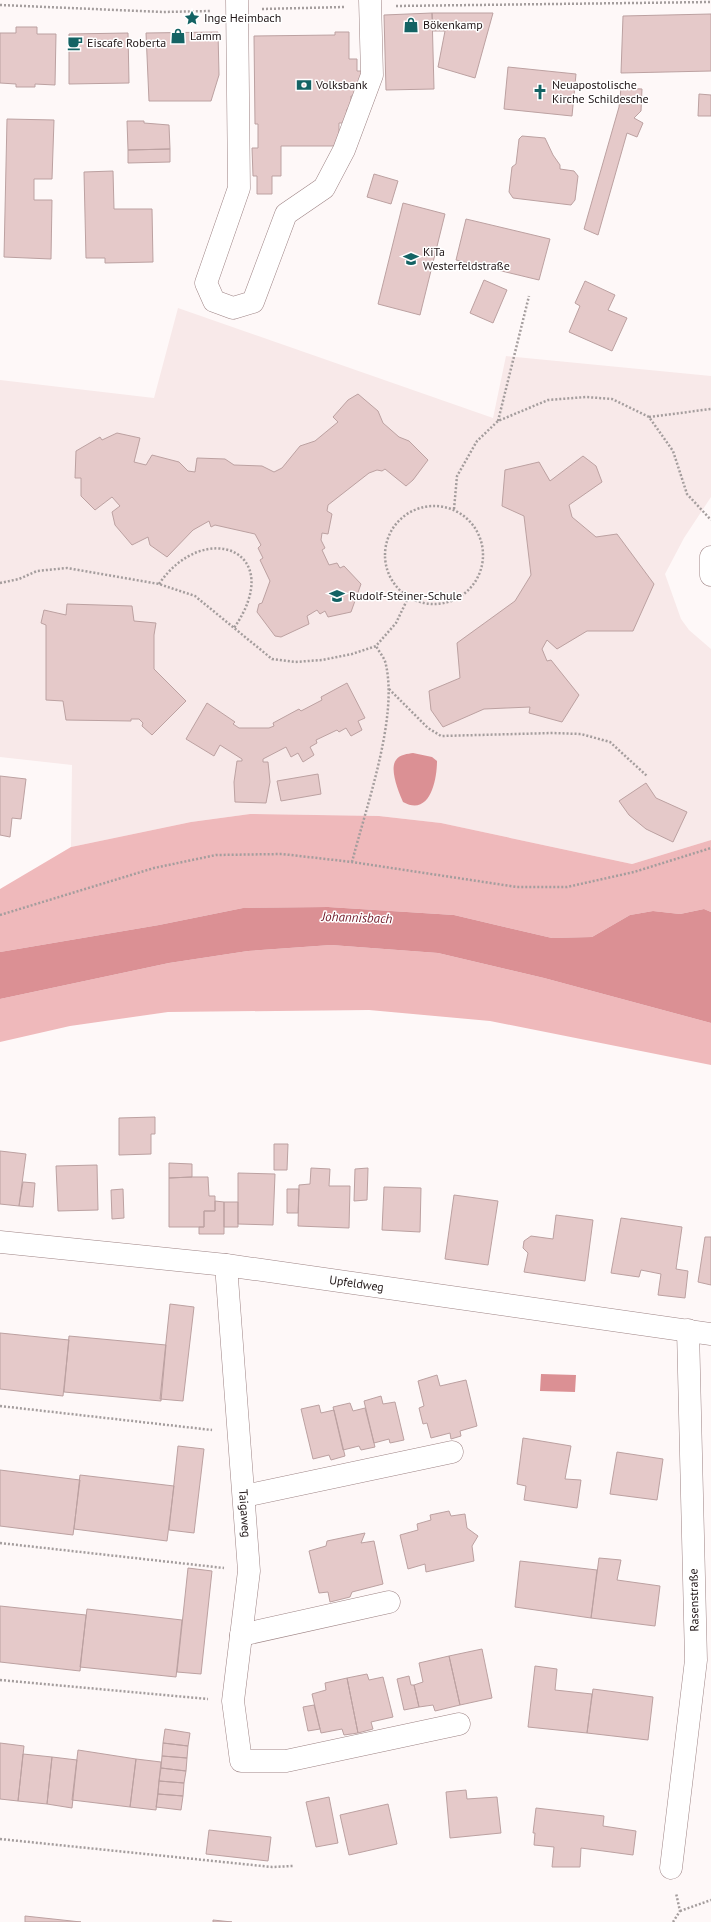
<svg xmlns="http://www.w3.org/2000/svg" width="711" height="1922" viewBox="0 0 711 1922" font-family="'PT Sans',sans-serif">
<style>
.built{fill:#f8e9e9}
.green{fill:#efb9bb}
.water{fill:#db9094}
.building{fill:#e5c9c9;stroke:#bca1a1}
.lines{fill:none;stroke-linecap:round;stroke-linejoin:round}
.minor-casing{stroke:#9e8485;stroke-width:23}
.path{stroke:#a49d9d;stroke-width:2.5;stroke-dasharray:2 2;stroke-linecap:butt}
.minor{stroke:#fff;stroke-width:22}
.labels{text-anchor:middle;stroke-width:3;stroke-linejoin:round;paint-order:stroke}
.poi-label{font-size:12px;fill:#201617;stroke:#fff;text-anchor:start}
.street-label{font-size:12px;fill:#201617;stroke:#fff}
.water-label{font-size:13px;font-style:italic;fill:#711928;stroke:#fff}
</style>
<rect width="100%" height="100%" fill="#fef8f8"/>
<path class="built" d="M178 308 493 418 506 356 711 376V497L684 538 665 574 681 619 689 630 711 649V840L632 864 441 823 379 816 250 814 191 822 71 847 72 765 0 757V380L154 398Z"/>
<path class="green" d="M250 814 379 816 441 823 632 864 711 840V912L704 909 680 914 653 911 630 915 592 937 552 938 454 915 328 907 243 908 159 925 0 952V889L71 847 191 822Z
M331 945 438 953 544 978 711 1023V1065L490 1021 369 1010 168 1012 70 1026 0 1042V999L169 963 248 951Z"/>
<path class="water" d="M413 753 432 757 437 761C437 780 430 817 403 802 399 793 389 769 396 760 400 754 408 754 413 753Z
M328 907 454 915 552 938 592 937 630 915 653 911 680 914 704 909 711 912V1023L544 978 438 953 331 945 248 951 169 963 0 999V952L159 925 243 908Z
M541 1374 576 1375 575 1392 540 1391Z"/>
<path class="building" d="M432 13H493L475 78 438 67 445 31H433Z
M432 13 434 89 386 90 384 15Z
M711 14V71L621 73 623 16Z
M16 27H37V34H56L55 85 35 84V87H16V84L0 83V33H16Z
M218 32 219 75 211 101H149L146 33Z
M335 32H349V59H357V71H365L356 96H351V109H347V123H339V146H281V176H272V194H257V176H253L252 148H258V124H255L254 36 335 35Z
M128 33 129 83 69 84V34Z
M508 67 576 74 572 116 504 109Z
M621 88 642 89 641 111 634 118 643 123 637 137 627 133 598 235 584 229 619 107Z
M699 94 711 95V116H698Z
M7 119 54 120 52 179H34V200H52L51 259 4 257Z
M127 121H144V123L169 125 170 149 128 150Z
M522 136 545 138 553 155 560 165V169L574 171 578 176 575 200 571 205 513 198 509 192 512 167 516 164 519 139Z
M170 149V162L128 163V150Z
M113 171 114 209H152L153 262 105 263V258H86L84 172Z
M374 174 398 181 391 204 367 197Z
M403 203 445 214 420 315 378 304Z
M466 219 550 239 539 280 456 260Z
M484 280 507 290 493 323 470 313Z
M585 281 615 295 608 310 627 318 612 351 569 332 580 306 575 303Z
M358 394 378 411 383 423 399 437 409 441 428 460 413 480 406 486 385 469 382 471 377 470 369 473 328 505 327 511 332 514 328 534 322 533 321 540 325 548 322 550 329 565 337 563 340 568 344 566 361 584 351 612 328 617 325 611 320 614 317 610 307 616 309 624 281 637 275 636 257 612 259 604 262 603 270 581 260 560 263 558 258 548 261 545 255 534 215 525 211 527 209 521 193 530 167 557 150 545 148 537 132 545 115 525 112 512 120 506 112 497 95 510 81 496V478H75L76 451 100 437 102 440 117 433 140 438 134 462 146 465 152 455 179 462 188 471 195 472 197 458 225 459 234 465 262 466 274 472 282 468 300 446 315 441 338 422 333 417 348 400Z
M583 456 596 466 602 482 569 505 572 517 596 537 617 534 654 584 633 631H587L557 649 547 640 542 649 547 661 551 660 579 695 562 722 529 713 530 707 484 709 443 727 431 710 429 691 460 678 457 643 515 601 531 575 524 516 502 506 505 470 539 462 550 481Z
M67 604 132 606 134 621 156 623 154 635V669L186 701 152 735 142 726 143 723 139 719H131V721L66 720 63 701 46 700V625L41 623 44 610 66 615Z
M347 683 365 718 358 721 362 730 351 736 346 728 339 732 337 730 316 740 317 743 310 747 314 755 303 762 298 753 291 757 286 747 263 759V762H268L270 782 266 803 235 802 234 782 237 761H242V759L220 745 214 756 186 739 207 703 235 722 233 724 239 728H269L274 726 273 723 299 709 301 711 322 700 321 697Z
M318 774 321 794 281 801 277 781Z
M0 776 26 779 21 819 12 818 10 837 0 835Z
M646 783 656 798 687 812 673 842 646 829 629 815 619 801Z
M155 1117V1134H151V1154L119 1155V1118Z
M274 1144H288L287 1170H274Z
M0 1151 26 1154 19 1206 0 1204Z
M169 1163 192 1164V1177L169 1178Z
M97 1165 98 1210 58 1211 56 1166Z
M311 1168 330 1169 329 1186H350L349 1228 298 1226 299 1185 310 1184Z
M368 1168 367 1200 354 1201 355 1169Z
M238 1173 275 1174 273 1225 238 1224Z
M192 1177H208L209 1196H215V1211H204V1227H169V1178Z
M23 1182 35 1183 33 1207 19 1206Z
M384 1187 421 1188 420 1232 382 1230Z
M123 1189 124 1218 112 1219 111 1190Z
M287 1189H299L298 1213H287Z
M454 1195 498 1201 488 1265 445 1259Z
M215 1201 224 1202V1234H199V1227H204V1211H215Z
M224 1202H238V1227H224Z
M556 1215 593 1220 585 1281 524 1272 528 1253 523 1248 524 1241 531 1236 553 1239Z
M621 1218 682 1227 676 1269 688 1271 685 1298 658 1295 661 1274 641 1270 639 1277 611 1273Z
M705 1237H711V1285L698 1282Z
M170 1304 194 1307 183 1401 160 1399Z
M0 1333 69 1340 63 1396 0 1389Z
M69 1336 166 1345 161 1401 64 1392Z
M437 1375 440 1386 466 1380 477 1426 460 1431 461 1436 451 1439 450 1433 431 1438 427 1423 423 1424 419 1408 424 1406 418 1381Z
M381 1396 383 1404 395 1402 404 1440 390 1443 389 1439 374 1443 364 1401Z
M350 1403 353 1411 365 1408 375 1447 361 1450 359 1446 343 1450 333 1407Z
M319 1405 321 1413 334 1410 345 1456 331 1460 329 1455 313 1459 301 1409Z
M523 1438 571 1446 565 1479 581 1480 577 1508 524 1500 526 1486 517 1484Z
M178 1446 204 1449 194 1533 169 1530Z
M617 1452 663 1459 657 1500 610 1494Z
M0 1470 80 1480 73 1535 0 1526Z
M80 1475 174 1486 167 1541 74 1529Z
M449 1511 451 1516 465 1514 467 1528 478 1536 472 1546 474 1561 426 1572 425 1564 408 1569 400 1535 418 1530 417 1524 431 1520 430 1515Z
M365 1533 361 1543 374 1541 383 1584 352 1592 350 1597 330 1602 328 1592 319 1593 309 1551 326 1546 327 1541Z
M599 1558 621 1560 617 1580 660 1586 655 1626 591 1618Z
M520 1561 597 1570 591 1618 515 1607Z
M188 1568 212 1571 201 1674 177 1672Z
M0 1606 86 1615 80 1671 0 1662Z
M87 1609 182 1620 176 1677 80 1667Z
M482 1649 492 1698 460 1705 449 1656Z
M449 1656 460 1705 435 1711 433 1705 419 1707 414 1685 423 1682 419 1663Z
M535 1666 557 1669 555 1690 592 1694 587 1733 528 1727Z
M367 1674 369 1680 383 1677 393 1717 371 1722 373 1729 358 1733 347 1678Z
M409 1676 411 1685H414L419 1707 404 1710 397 1679Z
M347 1678 358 1733 344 1735 342 1729 321 1733 312 1694 326 1690 325 1683Z
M593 1689 653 1697 648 1740 587 1733Z
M314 1705 320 1729 308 1731 303 1707Z
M165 1729 190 1733 188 1746 163 1743Z
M0 1743 24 1746 18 1801 0 1799Z
M163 1743 188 1746 187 1758 162 1756Z
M78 1750 136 1759 130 1807 72 1800Z
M23 1754 52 1757 47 1804 18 1801Z
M162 1756 187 1758 186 1771 161 1768Z
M52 1757 77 1760 72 1808 47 1804Z
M136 1759 161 1762 156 1810 130 1807Z
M161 1768 186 1771 184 1783 159 1781Z
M159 1781 184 1783 183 1796 158 1794Z
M466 1790 467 1799 497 1797 501 1833 450 1838 446 1792Z
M158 1794 183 1796 181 1810 156 1807Z
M329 1797 338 1843 316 1847 306 1802Z
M388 1804 397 1844 349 1855 340 1815Z
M536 1808 604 1816 603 1826 636 1831 633 1855 581 1848 580 1867H552L554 1847 534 1845 535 1833H533Z
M209 1830 271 1837 268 1861 206 1854Z
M25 1916 81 1922H25Z
M213 1920 232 1922H213Z"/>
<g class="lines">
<g class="minor-casing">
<g id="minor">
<path d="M237 0 239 188 206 283 214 301 233 308 253 302 286 214 324 188 344 150 372 75 370 0"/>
<path d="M711 557V575"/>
<path id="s1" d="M0 1242 226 1265 711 1334"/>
<path id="s2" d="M226 1265 249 1571 233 1701 241 1761H286L459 1724"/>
<path d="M244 1496 452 1452"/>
<path d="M241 1635 389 1602"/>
<path d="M671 1868 696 1660 688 1330"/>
</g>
</g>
<path class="path" d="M0 5 163 12 211 11
M396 6 711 2
M262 9 345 7
M649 417 711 409
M498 421 529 296
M385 555a49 49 0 1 1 98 0a49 49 0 1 1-98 0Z
M454 509 457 476 477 441 498 421 548 400 586 397 612 399 649 417 673 451 687 494 711 520
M0 583 19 579 37 571 67 568 159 584 195 596 272 659 295 662 322 660 352 654 376 646 396 623 408 598
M159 584C204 518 288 550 234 628
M389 689 428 728 441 736 553 733 581 734 610 742 647 776
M352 862C366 807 398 719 386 665 385 658 379 652 376 646
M0 915 154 868 216 855 282 854 352 862 517 887H567L634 872 711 848
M0 1406 212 1430
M0 1543 224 1568
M0 1680 208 1699
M0 1839 272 1867 293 1866
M680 1911 711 1900
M673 1922 680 1911 676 1893"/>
<use href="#minor" class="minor"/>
</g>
<defs>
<g id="sight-bare" transform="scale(1.2)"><path d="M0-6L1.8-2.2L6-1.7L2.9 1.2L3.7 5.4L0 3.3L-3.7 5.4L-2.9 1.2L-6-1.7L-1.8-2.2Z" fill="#146364" stroke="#fff" stroke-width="2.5" paint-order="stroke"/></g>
<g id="shop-bare" transform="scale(1.2)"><path d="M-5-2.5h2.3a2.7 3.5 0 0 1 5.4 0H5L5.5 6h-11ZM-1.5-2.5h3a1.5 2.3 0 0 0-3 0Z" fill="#146364" stroke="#fff" stroke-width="2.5" paint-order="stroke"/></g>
<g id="cafe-bare" transform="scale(1.2)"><path d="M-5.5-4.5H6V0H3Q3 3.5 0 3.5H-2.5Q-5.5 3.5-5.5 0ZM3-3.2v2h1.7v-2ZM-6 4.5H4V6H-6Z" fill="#146364" stroke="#fff" stroke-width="2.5" paint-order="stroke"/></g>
<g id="bank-bare" transform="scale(1.2)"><path d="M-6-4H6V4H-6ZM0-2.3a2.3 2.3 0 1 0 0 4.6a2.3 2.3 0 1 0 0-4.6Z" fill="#146364" stroke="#fff" stroke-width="2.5" paint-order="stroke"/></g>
<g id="church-bare" transform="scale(1.2)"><path d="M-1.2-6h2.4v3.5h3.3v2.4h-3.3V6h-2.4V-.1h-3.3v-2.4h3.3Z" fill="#146364" stroke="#fff" stroke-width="2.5" paint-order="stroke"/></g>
<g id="school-bare" transform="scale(1.2)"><path d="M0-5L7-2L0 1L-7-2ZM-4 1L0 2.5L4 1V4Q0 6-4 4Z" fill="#146364" stroke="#fff" stroke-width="2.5" paint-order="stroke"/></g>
</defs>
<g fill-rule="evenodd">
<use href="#sight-bare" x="192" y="18"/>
<use href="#shop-bare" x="411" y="25"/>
<use href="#shop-bare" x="178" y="36"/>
<use href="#cafe-bare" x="75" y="43"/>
<use href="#bank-bare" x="304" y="85"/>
<use href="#church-bare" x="540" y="92"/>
<use href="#school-bare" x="411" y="259"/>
<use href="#school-bare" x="337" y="596"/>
</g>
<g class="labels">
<g class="poi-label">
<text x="204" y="22">Inge Heimbach</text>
<text x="423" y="29">Bökenkamp</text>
<text x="190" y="40">Lamm</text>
<text x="87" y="47">Eiscafe Roberta</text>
<text x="316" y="89">Volksbank</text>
<text x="552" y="89">Neuapostolische<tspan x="552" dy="14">Kirche Schildesche</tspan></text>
<text x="423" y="256">KiTa<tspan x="423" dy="14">Westerfeldstraße</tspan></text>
<text x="349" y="600">Rudolf-Steiner-Schule</text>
</g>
<g class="street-label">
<text dy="4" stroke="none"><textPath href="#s1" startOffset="359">Upfeldweg</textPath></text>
<text dy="4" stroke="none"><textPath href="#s2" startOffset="249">Taigaweg</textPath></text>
<text transform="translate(694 1600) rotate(-91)" y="4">Rasenstraße</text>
</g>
<g class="water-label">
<text transform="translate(357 917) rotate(2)" y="5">Johannisbach</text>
</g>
</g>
</svg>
